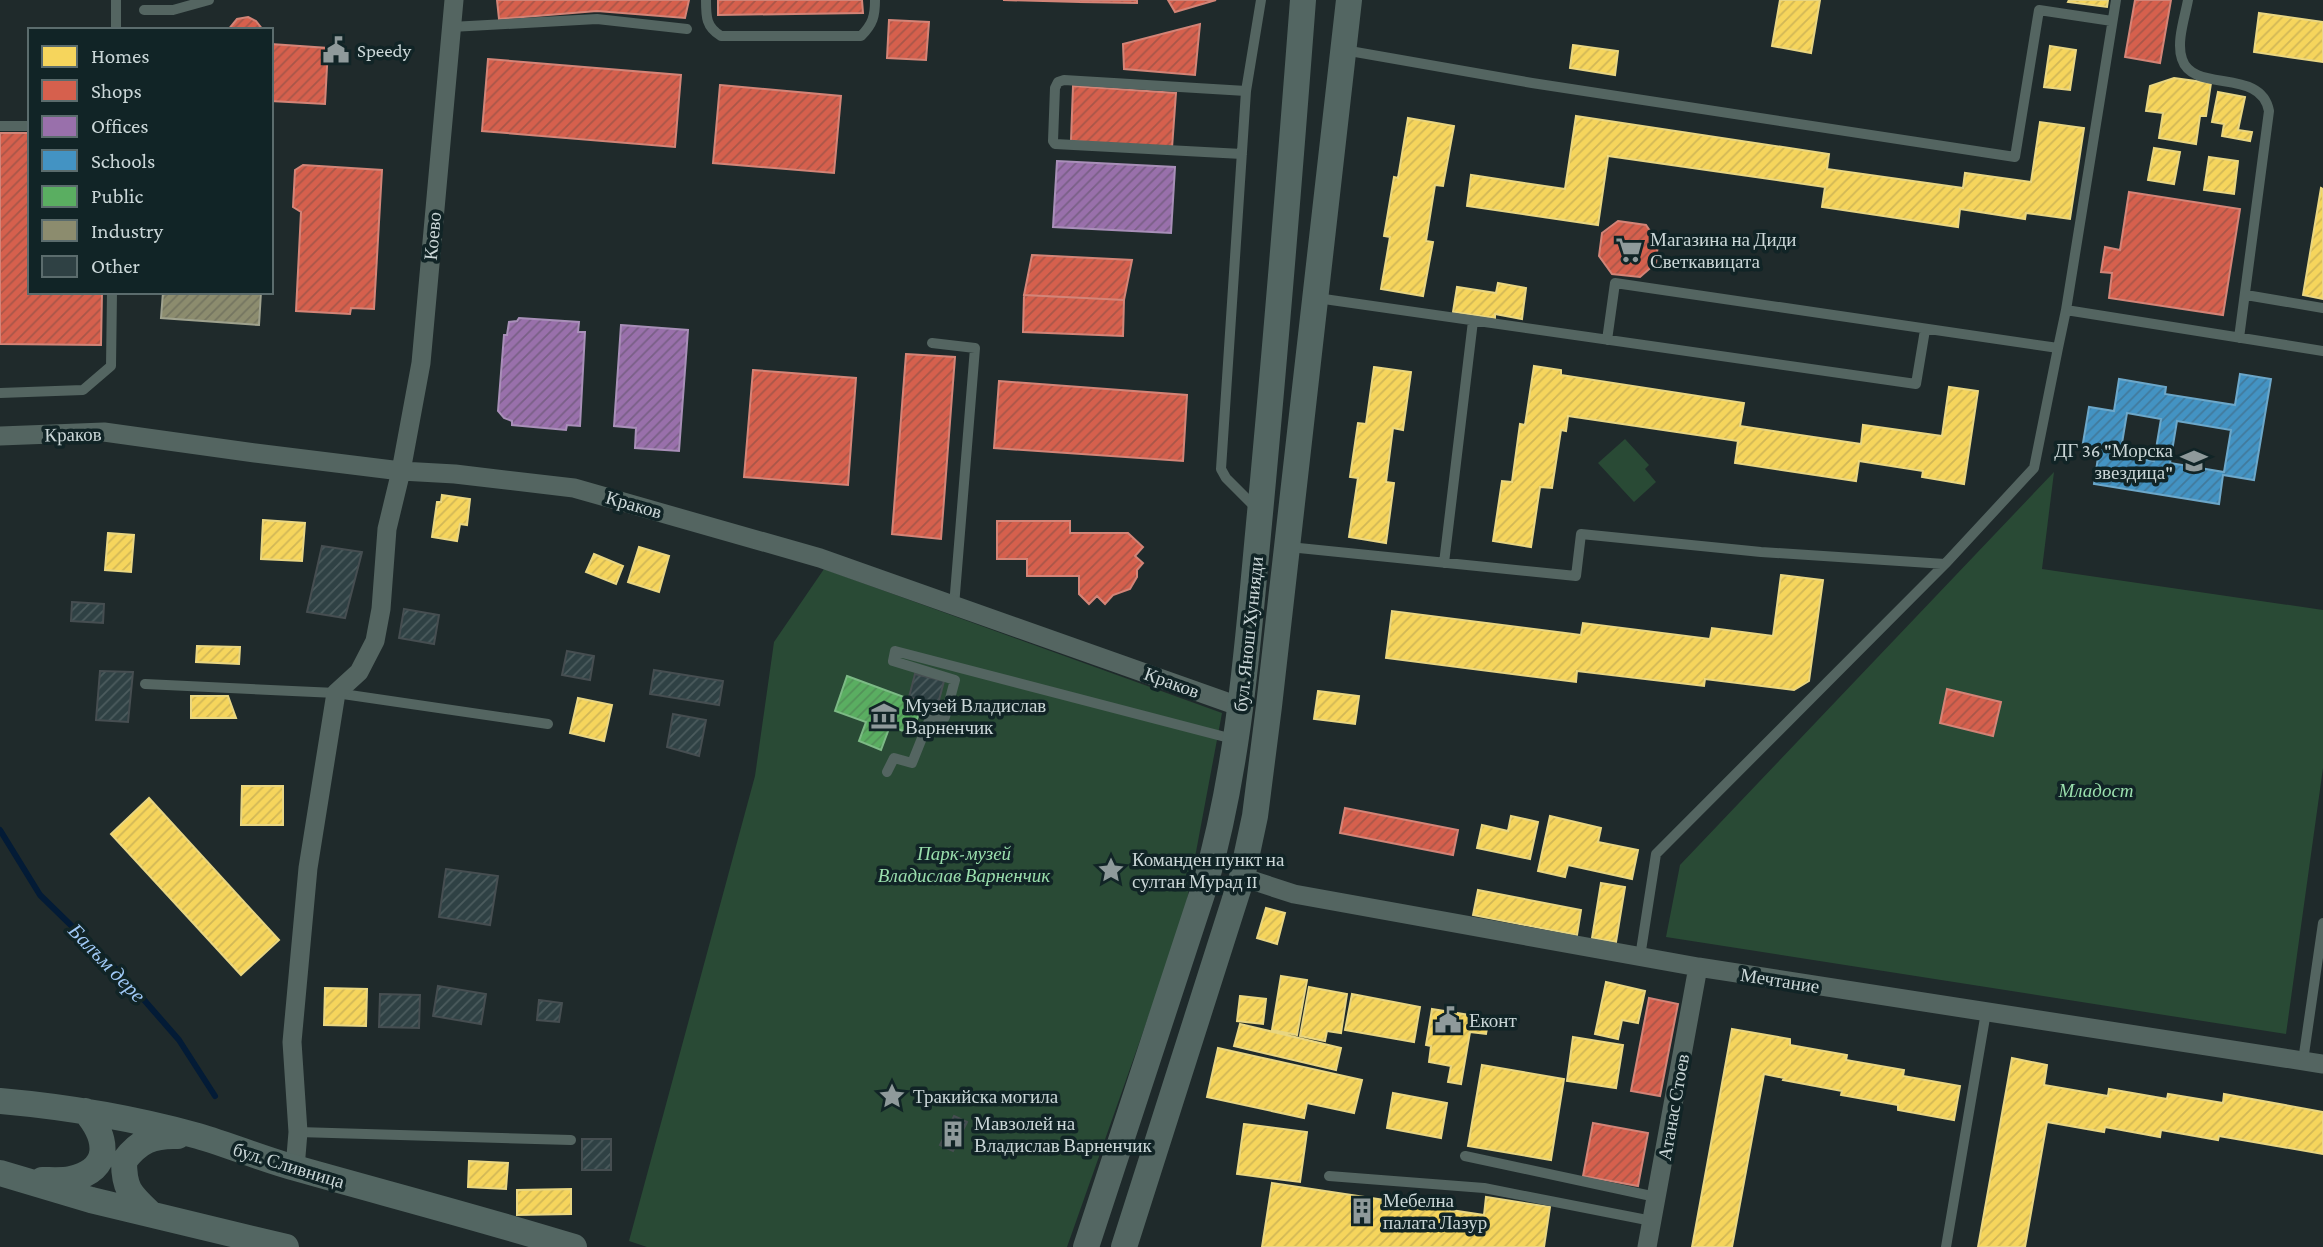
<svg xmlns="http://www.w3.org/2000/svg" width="2323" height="1247" viewBox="0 0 2323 1247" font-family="'Crimson Pro',serif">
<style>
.green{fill:#294a35}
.homes{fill:url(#homes-hatch);stroke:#e9d681;stroke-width:2}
.shops{fill:url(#shops-hatch);stroke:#d38477;stroke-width:2}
.offices{fill:url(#offices-hatch);stroke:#a88fb8;stroke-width:2}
.schools{fill:url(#schools-hatch);stroke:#6ca7c9;stroke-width:2;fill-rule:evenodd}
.public{fill:url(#public-hatch);stroke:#7cba85;stroke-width:2}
.industry{fill:url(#industry-hatch);stroke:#9fa28e;stroke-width:2}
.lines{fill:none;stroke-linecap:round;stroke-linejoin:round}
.stream{stroke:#031b36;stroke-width:6}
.building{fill:url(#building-hatch);stroke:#464e51;stroke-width:2}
.lane{stroke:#546561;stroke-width:10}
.street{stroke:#546561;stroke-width:19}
.secondary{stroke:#536662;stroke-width:26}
.labels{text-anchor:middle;stroke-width:7;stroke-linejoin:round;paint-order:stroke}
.poi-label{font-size:19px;fill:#cbd7d8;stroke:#112426;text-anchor:start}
.street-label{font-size:19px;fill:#cbd7d8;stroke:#112426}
.park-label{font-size:19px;font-style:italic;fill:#9adfad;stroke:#112426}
.water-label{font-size:21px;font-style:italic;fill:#a1caf8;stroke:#112426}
</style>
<defs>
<pattern id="homes-hatch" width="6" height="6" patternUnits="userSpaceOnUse" patternTransform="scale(1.75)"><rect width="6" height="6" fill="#f6d55c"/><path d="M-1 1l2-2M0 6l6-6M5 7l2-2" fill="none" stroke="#d1b757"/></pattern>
<pattern id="shops-hatch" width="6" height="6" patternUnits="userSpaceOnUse" patternTransform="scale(1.75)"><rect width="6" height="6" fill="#d6604d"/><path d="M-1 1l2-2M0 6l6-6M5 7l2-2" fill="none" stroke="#a85649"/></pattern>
<pattern id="offices-hatch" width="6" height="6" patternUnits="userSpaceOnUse" patternTransform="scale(1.75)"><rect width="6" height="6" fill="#9970ab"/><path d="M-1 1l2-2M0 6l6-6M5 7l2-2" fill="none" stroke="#795f86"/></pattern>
<pattern id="schools-hatch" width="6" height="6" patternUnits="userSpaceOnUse" patternTransform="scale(1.75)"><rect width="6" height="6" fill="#4393c3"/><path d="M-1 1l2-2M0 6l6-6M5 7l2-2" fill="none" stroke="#417a9c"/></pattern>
<pattern id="public-hatch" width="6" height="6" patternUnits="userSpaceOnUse" patternTransform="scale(1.75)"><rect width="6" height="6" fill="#5aae61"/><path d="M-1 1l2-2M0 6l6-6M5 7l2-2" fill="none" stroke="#539259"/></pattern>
<pattern id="industry-hatch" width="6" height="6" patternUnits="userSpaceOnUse" patternTransform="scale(1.75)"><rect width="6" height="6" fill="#8c8c6e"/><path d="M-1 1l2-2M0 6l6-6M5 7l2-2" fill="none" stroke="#747560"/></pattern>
<pattern id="building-hatch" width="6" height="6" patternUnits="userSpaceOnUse" patternTransform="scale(1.75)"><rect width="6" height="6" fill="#2f4144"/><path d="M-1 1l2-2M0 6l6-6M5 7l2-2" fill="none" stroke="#4c5c5e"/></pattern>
</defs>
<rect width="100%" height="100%" fill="#1f2a2b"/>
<path class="green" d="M1625 439 1649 465 1645 469 1656 482 1634 502 1598 463Z
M2054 472 2042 569 2323 610V768L2286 1034 1666 937 1680 865Z
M824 569 1222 713 1184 916 1067 1247H647L629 1241 755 776 774 642Z"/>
<path class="homes" d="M1780 0H1820L1811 53 1772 46Z
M2069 0H2108L2107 7 2068 2Z
M2259 13 2323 22V62L2254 52Z
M1573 45 1618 51 1615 75 1570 68Z
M2050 46 2076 50 2070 90 2044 87Z
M2174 78 2211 83 2206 116H2200L2196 144 2159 138 2163 113 2146 111 2150 86Z
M2218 92 2245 97 2238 130 2252 132 2250 141 2222 136 2224 124 2212 122Z
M1576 116 1829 154 1827 169 1963 188 1965 173 2031 182 2040 122 2084 128 2070 219 2026 213 2025 219 1960 209 1958 227 1822 207 1825 187 1608 156 1598 225 1467 206 1471 175 1565 189Z
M1408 118 1454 126 1443 186 1435 185 1426 241 1433 242 1423 296 1381 289 1390 237 1384 236 1394 177 1398 178Z
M2154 148 2180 152 2174 184 2148 180Z
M2209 157 2238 161 2234 194 2204 190Z
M2321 188 2323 189V299L2303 295Z
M1498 283 1526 288 1522 319 1495 314V318L1453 312 1457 287 1496 293Z
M1534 366 1561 370V375L1744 403 1740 426 1861 444 1863 425 1942 436 1949 387 1978 391 1964 484 1922 477 1923 471 1859 461 1856 481 1735 463 1738 441 1568 416 1566 431 1561 430 1552 488 1540 487 1531 547 1493 541 1502 481 1512 482 1520 424 1525 425Z
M1374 367 1411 372 1403 430 1393 428 1386 482 1394 483 1386 543 1349 537 1358 478 1350 477 1358 423 1366 424Z
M442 495 470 499 467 525 460 524 457 541 432 537 437 502H441Z
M263 520 305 523 302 561 261 559Z
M108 533 134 535 131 572 105 570Z
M639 547 669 556 659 592 628 582Z
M594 554 623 566 616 584 586 572Z
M1781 575 1823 580 1809 681 1794 690 1705 679 1704 686 1577 671 1576 682 1386 658 1392 611 1581 635 1583 623 1710 639 1712 628 1773 636Z
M197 646 240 647 239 664 196 662Z
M1318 691 1359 696 1355 724 1314 719Z
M191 696H228L236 718H191Z
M578 698 612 705 604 741 570 733Z
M242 786H283V825H241Z
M149 798 279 940 241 975 111 834Z
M1511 816 1538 822 1530 859 1477 848 1482 825 1508 831Z
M1550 816 1601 828 1598 842 1638 850 1632 879 1568 865 1565 877 1538 871Z
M1601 883 1625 887 1616 942 1592 938Z
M1478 890 1581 910 1577 935 1473 915Z
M1266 908 1285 913 1277 944 1257 938Z
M1281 976 1307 980 1297 1035 1272 1030Z
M1606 982 1645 991 1638 1023 1622 1020 1618 1039 1595 1034Z
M1309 987 1347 994 1341 1033 1327 1031 1325 1041 1300 1036Z
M325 988 367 989 366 1026 324 1025Z
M1352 994 1420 1007 1414 1042 1345 1030Z
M1240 996 1266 999 1263 1024 1237 1021Z
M1432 1009 1489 1018 1486 1034 1470 1032 1461 1084 1448 1082 1451 1066 1429 1062 1431 1046 1426 1045Z
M1240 1024 1341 1048 1336 1070 1234 1046Z
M1732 1029 1790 1039V1045L1847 1055 1846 1060 1904 1070 1903 1076 1960 1086 1954 1120 1898 1110V1105L1841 1095 1842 1091 1783 1080 1784 1078 1764 1074 1732 1247H1692Z
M1573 1037 1623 1045 1616 1088 1567 1081Z
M1218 1048 1362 1080 1354 1113 1307 1103 1304 1118 1207 1097Z
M2012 1058 2047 1065 2044 1085 2108 1096 2109 1089 2167 1099 2168 1094 2223 1103 2224 1094 2323 1112V1154L2219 1136 2218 1140 2161 1130 2160 1137 2105 1127 2104 1132 2047 1122 2025 1247H1978Z
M1482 1065 1564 1079 1551 1160 1468 1146Z
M1393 1093 1447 1103 1441 1138 1387 1128Z
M1244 1124 1307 1132 1300 1182 1237 1174Z
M469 1161 508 1163 506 1189 468 1187Z
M1272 1183 1484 1215 1486 1197 1550 1207 1544 1247H1262Z
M571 1189V1214L517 1215V1190Z"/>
<path class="shops" d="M497 0H689L685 18 597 11 499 19Z
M718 0H862L863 13 718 15Z
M1003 0H1079V2Z
M1079 0H1137V3L1079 2Z
M1168 0H1216L1175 12Z
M2135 0H2171L2160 63 2125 57Z
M248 17 256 21 263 30H228L237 19Z
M889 20 929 22 926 60 887 58Z
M1200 24 1195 75 1124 69 1123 44Z
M271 44 328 48 325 104 271 101Z
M488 59 681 75 675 147 482 131Z
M720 85 841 96 834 173 713 163Z
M1073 86 1176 93 1172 148 1071 141Z
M0 133H30V292H102L101 345 0 344Z
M303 165 382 170 374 309 351 308 350 314 296 311 301 212 293 207 295 170Z
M2129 192 2240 209 2223 315 2109 298 2112 273 2101 272 2105 247 2120 250Z
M1618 221 1646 225 1658 243 1656 263 1640 277 1612 274 1599 256 1602 233Z
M1032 255 1132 260 1124 300 1024 295Z
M1024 295 1124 300 1123 336 1023 332Z
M906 354 955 357 941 539 892 534Z
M753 370 856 378 848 485 744 477Z
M999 381 1187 395 1183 461 994 448Z
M997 521H1070V533H1128L1143 547 1135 556 1143 563 1137 570V577L1130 589 1113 595 1105 604 1097 596 1089 604 1079 594V576H1027V559H997Z
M1947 689 2001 702 1993 736 1940 723Z
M1345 808 1458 830 1453 855 1340 833Z
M1649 998 1678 1004 1660 1096 1631 1091Z
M1593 1123 1648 1133 1638 1186 1583 1176Z"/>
<path class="offices" d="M1057 161 1175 167 1171 233 1053 227Z
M519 318 579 322 578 332H585L580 426 567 425 566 430 512 425V421L504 418 498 411 504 335H507L509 322 517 321Z
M621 325 688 330 679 451 635 448 636 428 614 426Z"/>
<path class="schools" d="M2240 374 2271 379 2254 480 2223 475 2219 504 2094 484 2099 451 2082 449 2089 407 2114 411 2119 379 2166 387 2165 394 2235 405ZM2127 413 2161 419 2154 461 2120 455ZM2177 421 2231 430 2224 472 2170 463Z"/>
<path class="public" d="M847 676 923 704 911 734 890 726 881 750 859 741 866 722 835 711Z"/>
<path class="industry" d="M163 292H261L259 325 161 318Z"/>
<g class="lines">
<path class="stream" d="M0 830 40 895 124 977 179 1040 215 1096"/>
</g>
<path class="building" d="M322 546 362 552 345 618 307 612Z
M72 602 104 604 103 623 71 621Z
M404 609 439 615 434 644 399 638Z
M567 651 594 656 590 680 562 675Z
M654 670 723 681 719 705 650 694Z
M100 671 133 672 128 722 96 720Z
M915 674 944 681 938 704 909 697Z
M673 714 706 720 699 756 667 747Z
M446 869 498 876 490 925 439 917Z
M438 986 486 994 481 1024 433 1016Z
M380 994 420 995 419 1028 379 1027Z
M539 1000 562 1003 559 1022 537 1020Z
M954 1116 967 1122 953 1151 940 1145Z
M582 1139H611V1170H582Z"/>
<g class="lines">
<path class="lane" d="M706 0C706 17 706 27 721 36H861C873 24 875 16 875 0
M2188 0C2185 17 2176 42 2182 59 2193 94 2261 67 2269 111L2239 338
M144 10H173L209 0
M451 27 597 19 687 29
M116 30V0
M1344 50 1532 83 2015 157 2039 10 2112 21
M0 126H30
M1242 154 1055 144 1053 141 1055 88 1058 82 1064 80 1246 91
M2246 295 2323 308
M1317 298 1916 384 1925 330
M2066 310 2116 0
M1607 340 1615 283 2058 348 2066 310 2323 351
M932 343 975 348 954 606
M0 393 83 390 111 366 112 292
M1257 509 1226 478 1221 469 1246 91 1261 0
M1289 547 1576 576 1581 534 1761 552 1945 564
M1444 563 1473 321
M145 684 336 693 548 724
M887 772 894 758 912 763 930 718 945 717 955 680 893 661 895 651 1233 739
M1640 957 1656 854 1945 564 2034 468 2058 348
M2303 1061 2323 923
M298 1132 571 1140
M1465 1156 1656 1197
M1329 1176 1484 1188 1652 1221
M1946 1247 1986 1012"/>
<path class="street" d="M0 436 104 432 255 453 401 471 455 474 574 488 820 558 1241 707
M1242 877 1294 894 1698 967 2323 1064
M295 1168 298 1132 292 1042 308 868 336 693 359 672 375 641 381 609 387 529 401 471 421 363 454 0
M1647 1247 1698 967"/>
<path class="secondary" d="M0 1101C68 1107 133 1118 198 1136 232 1146 265 1160 299 1169 391 1195 483 1219 574 1247
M0 1173 91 1200 286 1247
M42 1180C51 1180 62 1181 71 1179 113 1169 108 1138 85 1111
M150 1213C130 1194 124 1189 124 1161 139 1141 153 1135 178 1136
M1086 1247 1205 885C1240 763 1248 638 1260 513 1276 342 1290 171 1303 0
M1124 1247 1242 877 1255 816 1269 706 1349 0"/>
</g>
<defs>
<g id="civic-bare" transform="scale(2.1)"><path d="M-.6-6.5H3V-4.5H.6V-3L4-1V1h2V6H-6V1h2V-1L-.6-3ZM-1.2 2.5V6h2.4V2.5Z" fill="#8f9a9b" stroke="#112426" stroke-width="2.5" paint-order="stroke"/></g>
<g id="supermarket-bare" transform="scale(2.1)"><path d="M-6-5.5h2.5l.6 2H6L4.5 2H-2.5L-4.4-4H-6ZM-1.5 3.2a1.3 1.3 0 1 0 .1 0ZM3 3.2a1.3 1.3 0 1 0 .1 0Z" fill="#8f9a9b" stroke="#112426" stroke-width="2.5" paint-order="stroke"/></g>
<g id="school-bare" transform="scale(2.1)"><path d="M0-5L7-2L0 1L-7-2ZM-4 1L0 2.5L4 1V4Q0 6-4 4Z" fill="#8f9a9b" stroke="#112426" stroke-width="2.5" paint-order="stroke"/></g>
<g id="museum-bare" transform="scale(2.1)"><path d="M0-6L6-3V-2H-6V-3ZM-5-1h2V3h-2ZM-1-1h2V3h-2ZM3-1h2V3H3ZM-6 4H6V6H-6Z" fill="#8f9a9b" stroke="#112426" stroke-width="2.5" paint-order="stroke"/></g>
<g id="sight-bare" transform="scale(2.1)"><path d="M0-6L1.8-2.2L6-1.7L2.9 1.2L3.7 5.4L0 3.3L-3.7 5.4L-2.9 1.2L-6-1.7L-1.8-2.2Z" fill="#8f9a9b" stroke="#112426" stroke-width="2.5" paint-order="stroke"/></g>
<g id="building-bare" transform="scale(2.1)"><path d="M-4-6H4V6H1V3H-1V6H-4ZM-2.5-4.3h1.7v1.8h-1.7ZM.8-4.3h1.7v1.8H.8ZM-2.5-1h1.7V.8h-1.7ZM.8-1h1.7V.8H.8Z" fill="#8f9a9b" stroke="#112426" stroke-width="2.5" paint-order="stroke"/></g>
</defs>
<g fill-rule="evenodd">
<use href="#civic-bare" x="336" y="50"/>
<use href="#supermarket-bare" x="1629" y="250"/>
<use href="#school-bare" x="2194" y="461"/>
<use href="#museum-bare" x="884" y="716"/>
<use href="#sight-bare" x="1111" y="870"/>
<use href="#civic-bare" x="1448" y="1020"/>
<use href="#sight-bare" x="892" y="1096"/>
<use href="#building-bare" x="953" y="1134"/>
<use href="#building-bare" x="1362" y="1211"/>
</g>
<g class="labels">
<g class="poi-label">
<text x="357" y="57">Speedy</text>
<text x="1650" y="246">Магазина на Диди<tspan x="1650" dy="22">Светкавицата</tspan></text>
<text x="2173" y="457" text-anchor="end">ДГ 36 "Морска<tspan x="2173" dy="22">звездица"</tspan></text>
<text x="905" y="712">Музей Владислав<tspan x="905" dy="22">Варненчик</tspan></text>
<text x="1132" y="866">Команден пункт на<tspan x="1132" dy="22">султан Мурад II</tspan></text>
<text x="1469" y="1027">Еконт</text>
<text x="913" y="1103">Тракийска могила</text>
<text x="974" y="1130">Мавзолей на<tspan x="974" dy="22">Владислав Варненчик</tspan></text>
<text x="1383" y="1207">Мебелна<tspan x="1383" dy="22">палата Лазур</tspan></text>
</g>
<g class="street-label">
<text transform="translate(432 236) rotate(-85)" y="7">Коево</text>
<text transform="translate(73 434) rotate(-1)" y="7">Краков</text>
<text transform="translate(634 504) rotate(16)" y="7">Краков</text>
<text transform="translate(1248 634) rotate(-84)" y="7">бул. Янош Хунияди</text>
<text transform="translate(1172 682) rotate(20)" y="7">Краков</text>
<text transform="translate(1780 980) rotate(9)" y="7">Мечтание</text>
<text transform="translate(1673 1107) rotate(-80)" y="7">Атанас Стоев</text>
<text transform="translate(289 1165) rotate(17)" y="7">бул. Сливница</text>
</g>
<g class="park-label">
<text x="2096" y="797">Младост</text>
<text x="964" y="860">Парк-музей<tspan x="964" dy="22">Владислав Варненчик</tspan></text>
</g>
<g class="water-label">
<text transform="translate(107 963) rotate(46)" y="7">Балъм дере</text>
</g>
</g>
<rect x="28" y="28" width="245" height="266" fill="#112426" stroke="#5b6c6d" stroke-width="2"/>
<rect x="42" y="46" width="35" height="21" fill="#f6d55c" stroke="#5b6c6d" stroke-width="2"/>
<text x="91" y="63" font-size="21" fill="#cbd7d8">Homes</text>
<rect x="42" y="80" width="35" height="21" fill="#d6604d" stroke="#5b6c6d" stroke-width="2"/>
<text x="91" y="98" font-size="21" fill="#cbd7d8">Shops</text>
<rect x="42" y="116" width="35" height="21" fill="#9970ab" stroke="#5b6c6d" stroke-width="2"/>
<text x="91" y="133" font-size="21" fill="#cbd7d8">Offices</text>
<rect x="42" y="150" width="35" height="21" fill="#4393c3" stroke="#5b6c6d" stroke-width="2"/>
<text x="91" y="168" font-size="21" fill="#cbd7d8">Schools</text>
<rect x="42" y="186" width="35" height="21" fill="#5aae61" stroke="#5b6c6d" stroke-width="2"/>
<text x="91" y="203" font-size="21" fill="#cbd7d8">Public</text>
<rect x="42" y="220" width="35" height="21" fill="#8c8c6e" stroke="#5b6c6d" stroke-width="2"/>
<text x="91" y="238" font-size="21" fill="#cbd7d8">Industry</text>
<rect x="42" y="256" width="35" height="21" fill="#2f4144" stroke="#5b6c6d" stroke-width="2"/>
<text x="91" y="273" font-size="21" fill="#cbd7d8">Other</text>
</svg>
